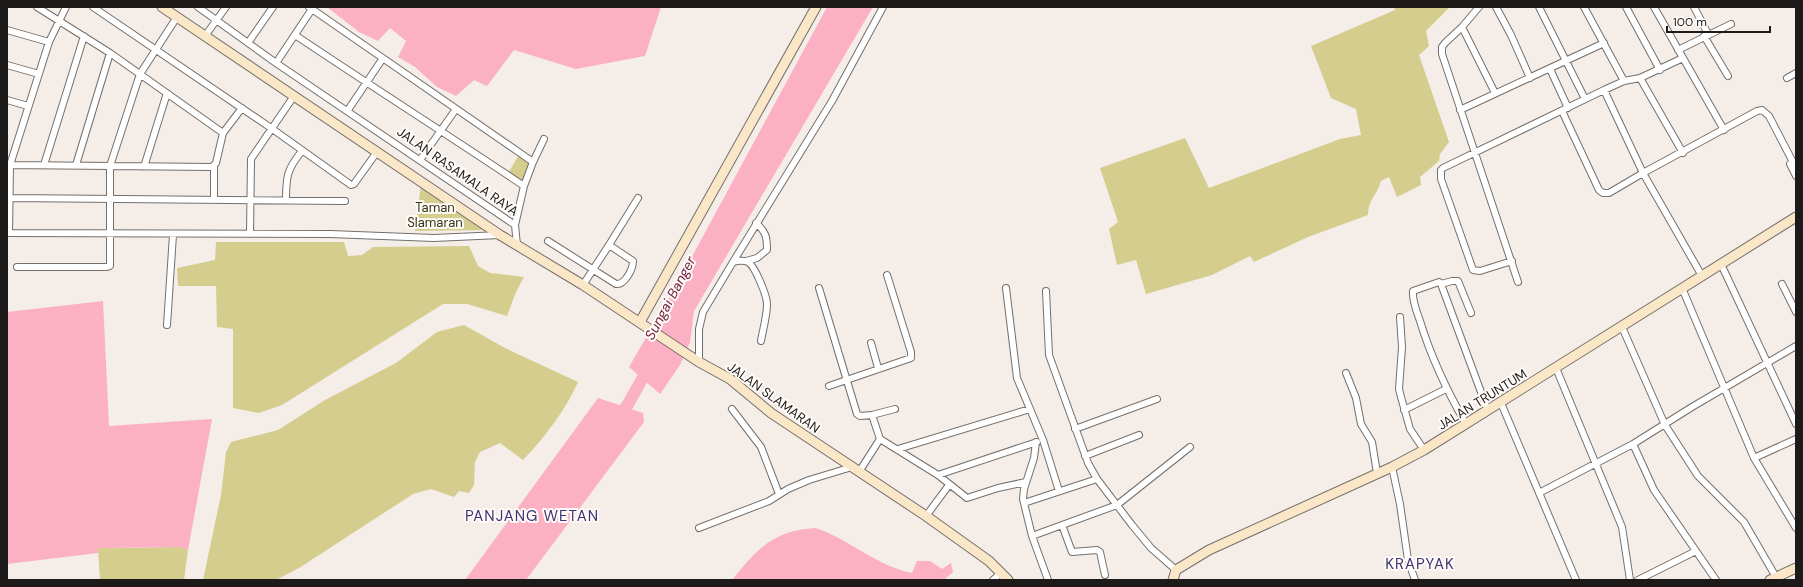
<svg xmlns="http://www.w3.org/2000/svg" width="1803" height="587" viewBox="0 0 1803 587" font-family="'DM Sans',sans-serif">
<style>
.green{fill:#d5cd8e}
.water{fill:#fcb0c4}
.lines{fill:none;stroke-linecap:round;stroke-linejoin:round}
.river{stroke:#fcb0c4;stroke-width:12}
.street-casing{stroke:#756f6b;stroke-width:8}
.secondary-casing{stroke:#756f6b;stroke-width:11}
.street{stroke:#fff;stroke-width:6}
.secondary{stroke:#f9e7c8;stroke-width:9}
.labels{text-anchor:middle;stroke-width:4;stroke-linejoin:round;paint-order:stroke}
.street-label{font-size:13px;fill:#1d1b19;stroke:#fffbf8}
.park-label{font-size:13px;fill:#393516;stroke:#fffbf8}
.water-label{font-size:14px;font-style:italic;fill:#6e183a;stroke:#fffbf8}
.quarter-label{font-size:15px;letter-spacing:1px;fill:#3d3471;stroke:#fffbf8}
</style>
<rect width="100%" height="100%" fill="#f4ede8"/>
<path class="green" d="M1394 7H1450L1426 31 1429 46 1419 55 1449 142 1440 154 1439 161 1420 177 1421 185 1397 197 1389 177 1381 181C1376 197 1369 198 1368 215L1308 237 1254 262 1250 256 1212 275 1146 294 1136 260 1117 265 1109 229 1118 222 1100 168 1185 138 1209 188 1340 139 1361 135 1356 109 1331 98 1311 46 1395 10Z
M519 155 527 160 529 169 523 183 508 173Z
M421 185 488 230 415 231Z
M216 242H344L348 256 362 255 373 247 469 246 478 266 490 273 524 277 516 292 507 316 467 304H443L282 405 259 413 233 408V329L217 327 216 286H178L177 268 215 260Z
M464 325 505 348 578 382C565 411 545 437 523 460L500 443 480 452 475 462 474 485 469 493 459 491 454 497 431 489 413 494 299 568 276 580H203L221 495 226 452 231 442 278 430 325 400 396 363 437 332Z
M180 547 188 550 184 580H100L98 548Z"/>
<path class="water" d="M327 7H661L645 56 576 69 514 50 487 86 474 80 456 96 437 87 415 67 398 57 406 41 390 28 378 41 359 32Z
M827 7H873L694 311 690 342 680 365 660 394 629 367 681 277Z
M103 301 109 426 212 419 188 550 180 547 98 548V553L7 564V312Z
M598 398 643 413 644 422 526 580H465Z
M816 528C850 540 877 566 912 573L917 561H930L942 569 951 563 953 572 944 580H732C757 549 774 530 816 528Z"/>
<g class="lines">
<path class="river" d="M617 419 627 406 650 365"/>
<g class="street-casing">
<path id="street" d="M37 7 110 53 223 133
M93 7 271 128 351 185 354 184 377 152
M198 7 276 63 515 225 517 245
M309 7 533 162 524 186 515 225
M1479 7 1462 27 1445 43 1442 47V54L1518 282
M1496 7 1511 35 1530 78
M1539 7 1585 99
M1584 7 1624 81
M1626 7 1660 70
M1654 7 1724 130
M1694 7 1708 34
M1462 27 1495 93
M7 30 49 42
M295 35C371 86 448 135 524 186
M205 36 226 7
M1704 36 1728 76
M248 43 273 7
M1678 50 1731 24
M276 63 312 9
M7 65 39 74
M1550 69 1568 108
M1640 78 1683 153
M1787 78 1796 73
M1604 90 1643 173 1702 276
M7 100 28 106
M348 110 383 58
M1460 110 1604 43
M1562 111 1599 190 1603 193H1609L1643 173 1757 111 1762 110 1769 116 1796 168
M420 160 456 109
M533 162 544 139
M1790 164 1796 176
M10 165 212 167 216 163 223 133 242 108
M44 165 84 36
M76 165 110 53
M214 166V200
M144 167 167 93
M9 198 345 201
M286 200C286 177 287 169 302 151
M7 233 330 234 434 238 500 235
M9 233 10 165 49 42 66 7
M250 234 251 159 294 96
M548 241 616 284C625 285 633 269 633 261L609 245 583 285
M609 245 638 198
M746 261 757 258 767 250C767 237 766 232 756 223
M1512 261 1480 271 1473 270 1441 179V170L1443 168 1604 90 1624 81 1640 78 1683 58
M733 262 832 101 883 7
M1721 264 1796 424
M17 267H107L110 266V166L140 74 177 17
M1441 284 1452 281H1458L1471 313
M1782 284 1796 312
M819 288 857 414 860 416 872 415 880 439
M1006 288 1017 378 1043 440 1059 491
M1682 288 1754 458 1796 528
M1046 291 1049 355 1088 463 1097 479 1132 525 1151 548 1176 570
M1400 317 1402 347 1399 389 1401 397 1410 429 1424 450
M167 325 173 235
M1622 327 1665 425 1698 476 1744 522 1776 577
M871 343 878 368
M699 362V329L703 312 733 262C737 261 743 260 748 262 755 266 767 296 767 304 767 316 763 329 761 341
M1556 368 1622 527 1630 580
M1346 373 1356 398 1361 424 1372 442 1377 473
M829 386 911 358V352L887 275
M1501 403 1576 580
M732 409 761 447 779 494
M1404 410 1446 389
M872 415 895 409
M1466 424C1447 391 1431 357 1420 321 1417 312 1412 301 1413 291L1439 282 1441 284 1488 411
M1075 429 1157 399
M1036 442 1034 458 1024 489 1023 499 1032 536 1048 580
M1633 444 1654 490 1716 580
M898 449 1030 409
M1085 456 1139 435
M1754 458 1796 439
M1392 467 1400 504 1408 560 1415 580
M859 472 880 439 938 475 967 498 998 488 1026 482
M938 475 1037 442
M1539 493 1633 444 1692 407 1796 346
M1024 503 1097 479
M926 516 949 485
M1062 525 1072 552 1097 550 1100 552 1105 575
M699 528 769 501 788 489 809 480 852 467
M1032 536 1117 505 1190 447
M993 580 1002 572
M1638 580 1696 551"/>
</g>
<g class="secondary-casing">
<path id="secondary" d="M162 7 500 235 583 285 699 362 730 379 771 413 926 516 989 561 1008 580
M640 322 816 7
M1173 580 1176 570 1209 550 1392 467 1424 450 1796 217
M1770 580 1796 568"/>
</g>
<use href="#street" class="street"/>
<use href="#secondary" class="secondary"/>
</g>
<g class="labels">
<g class="street-label">
<text transform="translate(458 171) rotate(35)" y="5">JALAN RASAMALA RAYA</text>
<text transform="translate(774 397) rotate(36)" y="5">JALAN SLAMARAN</text>
<text transform="translate(1482 399) rotate(-32)" y="5">JALAN TRUNTUM</text>
</g>
<g class="park-label">
<text x="435" y="212">Taman<tspan x="435" dy="15">Slamaran</tspan></text>
</g>
<g class="water-label">
<text transform="translate(670 298) rotate(-62)" y="5">Sungai Banger</text>
</g>
<g class="quarter-label">
<text x="532" y="521">PANJANG WETAN</text>
<text x="1420" y="569">KRAPYAK</text>
</g>
</g>
<rect width="1803" height="587" fill="none" stroke="#1d1b19" stroke-width="16"/>
<path d="M1667 26v6h103v-6" fill="none" stroke="#1d1b19" stroke-width="2"/>
<text x="1673" y="26" font-size="12" fill="#1d1b19" stroke="#fffbf8" stroke-width="3" paint-order="stroke">100 m</text>
</svg>
